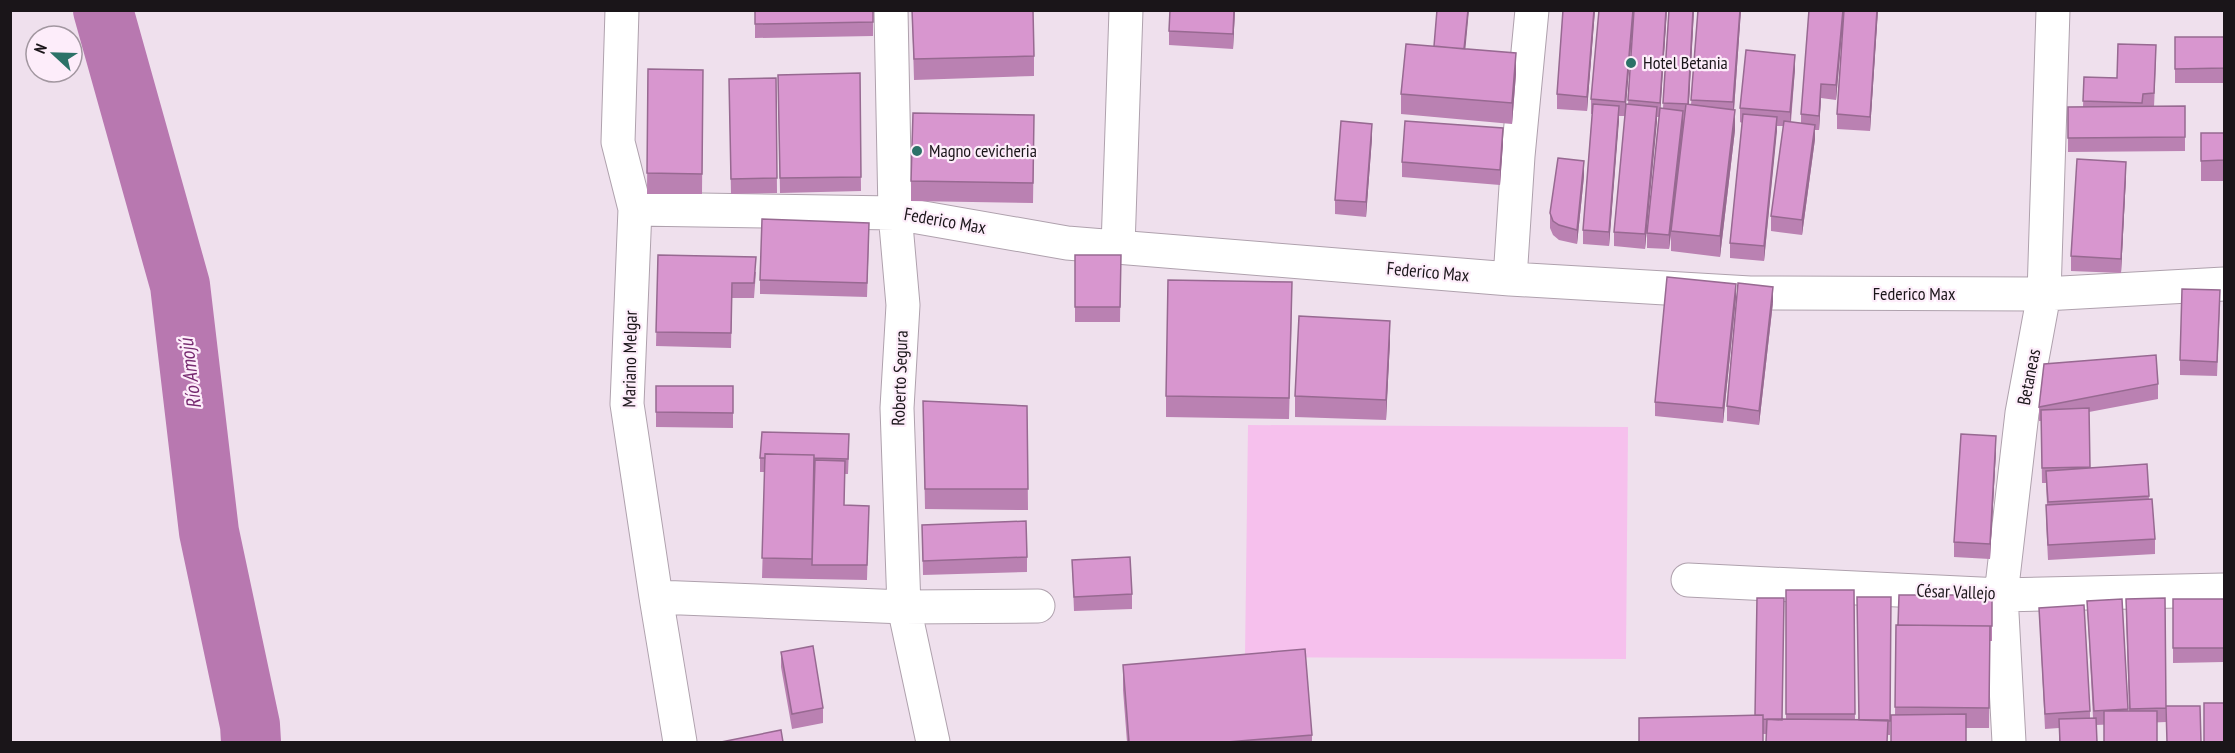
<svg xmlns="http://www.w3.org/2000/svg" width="2235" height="753" viewBox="0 0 2235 753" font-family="'PT Sans Narrow',sans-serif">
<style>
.green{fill:#f6c0ed}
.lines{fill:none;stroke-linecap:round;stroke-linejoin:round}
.river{stroke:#b878b0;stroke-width:60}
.street-casing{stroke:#afa1ad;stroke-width:35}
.street{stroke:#fff;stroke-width:33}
.wall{fill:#ba81b2}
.shaded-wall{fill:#976991}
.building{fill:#d896cf;stroke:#976991;stroke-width:1.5}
.poi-dot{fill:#2c7268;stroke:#fdedfa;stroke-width:2}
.labels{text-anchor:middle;stroke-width:4.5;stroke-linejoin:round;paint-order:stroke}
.poi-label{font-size:18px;fill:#1a1519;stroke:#fdedfa;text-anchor:start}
.street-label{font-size:18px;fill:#1a1519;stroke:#fdedfa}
.water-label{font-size:20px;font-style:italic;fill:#76296f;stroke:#fdedfa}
</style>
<rect width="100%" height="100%" fill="#efe0ed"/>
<path class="green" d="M1248 425 1628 427 1626 659 1245 657Z"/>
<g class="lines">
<path class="river" d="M103 10 180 285 209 532 250 725 251 742"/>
<g class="street-casing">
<path id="street" d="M622 10 618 142 635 209 627 404 656 597 680 742
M891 10 895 213 903 305 897 408 904 607 933 742
M635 209 895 213 1067 243 1510 279 1750 293 2044 294 2224 284
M1118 247 1126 10
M1510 279 1518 156 1532 10
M1688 580 2001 595 2224 590
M656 597 904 607 1038 606
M2009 742 2001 595 2022 413 2044 294 2053 10"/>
</g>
<use href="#street" class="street"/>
</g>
<path class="wall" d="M755 10H873V36L755 38Z
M912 10 1034 56V76L914 80Z
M1235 10 1233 49 1169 45V31Z
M1563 10H1595L1587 111 1557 109V94Z
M1634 10H1667L1660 108H1663L1669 10H1694L1689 104 1691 105 1698 10H1741L1734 110 1735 130 1720 257 1671 251V235L1669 249 1647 248V233L1659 117H1657L1645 249 1614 246V232L1628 104Z
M1634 10 1625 116H1619L1609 246 1583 244V230L1592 114H1591V99Z
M1844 10 1836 100 1821 98 1819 130H1815V139L1802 235 1771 231V216L1784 126H1777L1764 261 1730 258V243L1742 123 1740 122V108L1795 69 1791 122 1801 123V114Z
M1878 10 1870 131 1837 129V114Z
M2175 37H2224V83H2175Z
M1434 46 1466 49 1516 74 1512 124 1401 114V94Z
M2156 60 2154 107 2185 106V151L2068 152V107H2083L2084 77 2117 78Z
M648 69 703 70 702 194H647Z
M860 73 861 191 780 193 778 75Z
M776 78 777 193 731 194 729 79Z
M2201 133H2224V181H2201Z
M1034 136 1033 203 911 201V181Z
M1372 138 1366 217 1335 214V200Z
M1503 143 1500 185 1402 177V162Z
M1584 176 1577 244 1559 240 1553 235 1550 228V213Z
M2126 176 2121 273 2071 271V256Z
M869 237 867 297 760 294V280Z
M658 255 756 272 754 298H732L731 348 656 346Z
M1075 255H1121L1120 322H1075Z
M1736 298 1723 423 1655 416V402Z
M1773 302 1759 425 1727 421V406Z
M1292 303 1289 419 1166 417V396Z
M2220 305 2217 376 2180 375V360Z
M1390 341 1386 420 1295 417V396Z
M2158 384V399L2089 412 2090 468 2147 464 2149 499 2155 539V554L2048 560 2046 520V505H2047L2046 483H2042L2041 421H2039V407Z
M656 386H733V428L656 427Z
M923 401 1027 406 1028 510 925 509Z
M849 449 848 474H845L844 505 869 506 867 580 812 579 814 473 812 579 762 578 765 472H760V458Z
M1996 451 1990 559 1954 557V542Z
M922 525 1027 557V572L923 575Z
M1072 560 1132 594V609L1074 611Z
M1786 590H1854L1855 720H1858L1891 597 1890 735 1763 734 1639 718 1786 719Z
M1992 595V641H1990L1989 728H1966L1895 715 1896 625Z
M2165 598 2166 722 2096 725 2097 742H2059V728L2045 729 2039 608 2090 711V718H2093L2087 601 2122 599 2128 711H2129L2126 614Z
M2173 599H2224V662L2173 663Z
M781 652 823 708V723L792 729 781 667Z
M1123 665 1312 735V742H1127L1123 690Z"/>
<path class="shaded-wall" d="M1234 10H1235L1233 49V34Z
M1468 10H1469L1464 64V49Z
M1594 10H1595L1587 111V97Z
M1633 10H1634L1625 116V102Z
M1666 10H1667L1660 117V103Z
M1693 10H1694L1688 119V104Z
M1740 10H1741L1733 123V102Z
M1843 10H1844L1836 100V85Z
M1877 10H1878L1870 131V117Z
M1516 53V74L1512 124V103Z
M1795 55V69L1790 127V112Z
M1821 84V98L1819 130V116Z
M1619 106V121L1609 246V232Z
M1657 107V122L1645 249V234Z
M1735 110V130L1720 257V236Z
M1683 111V126L1669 249V235Z
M1777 117V131L1764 261V246Z
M1372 124V138L1366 217V202Z
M1815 125V139L1802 235V220Z
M1503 128V143L1500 185V170Z
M1584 161V176L1577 244V230Z
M2126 162V176L2121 273V259Z
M1736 284V298L1723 423V408Z
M1773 287V302L1759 425V411Z
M1390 321V341L1386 420V400Z
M1996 436V451L1990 559V544Z"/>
<path class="building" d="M755 10H873V22L755 24Z
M912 10H1033L1034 56 914 59Z
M1170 10H1234L1233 34 1169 31Z
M1437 10H1468L1464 49 1434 46Z
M1563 10H1594L1587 97 1557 94Z
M1599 10H1633L1625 102 1591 99Z
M1634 10H1666L1660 103 1628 100Z
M1669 10H1693L1688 104 1663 103Z
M1698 10H1740L1733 102 1691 100Z
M1809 10H1843L1836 85 1821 84 1819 116 1801 114Z
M1844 10H1877L1870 117 1837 114Z
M2175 37H2224V68L2175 69Z
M1406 44 1516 53 1512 103 1401 94Z
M2118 44 2156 45 2154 93 2143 94 2142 103 2083 101 2084 77 2117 78Z
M1746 50 1795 55 1790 112 1740 108Z
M648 69 703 70 702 174 647 173Z
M860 73 861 177 780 178 778 75Z
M776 78 777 178 731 179 729 79Z
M1593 104 1619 106 1609 232 1583 230Z
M1626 104 1657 107 1645 234 1614 232Z
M1686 104 1735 110 1720 236 1671 231Z
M2185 106V137L2068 138V107Z
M1660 108 1683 111 1669 235 1647 233Z
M913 113 1034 115 1033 183 911 181Z
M1743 114 1777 117 1764 246 1730 243Z
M1341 121 1372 124 1366 202 1335 200Z
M1405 121 1503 128 1500 170 1402 162Z
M1784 121 1815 125 1802 220 1771 216Z
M2201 133H2224V160L2201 161Z
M1558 158 1584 161 1577 230 1559 225 1553 221 1550 213Z
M2077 159 2126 162 2121 259 2071 256Z
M762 219 869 223 867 283 760 280Z
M658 255 756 257 754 283H732L731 333 656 332Z
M1075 255H1121L1120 307H1075Z
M1667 277 1736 284 1723 408 1655 402Z
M1168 280 1292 282 1289 398 1166 396Z
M1738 283 1773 287 1759 411 1727 406Z
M2182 289 2220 290 2217 362 2180 360Z
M1299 316 1390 321 1386 400 1295 396Z
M2156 355 2158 384 2039 407 2044 364Z
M656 386H733V413L656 412Z
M923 401 1027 406 1028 489H925Z
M2089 408 2090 467 2042 468 2041 410Z
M762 432 849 434 848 459 814 458V455L765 454V458H760Z
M1961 434 1996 436 1990 544 1954 542Z
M765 454 814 455 812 559 762 558Z
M815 460 845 461 844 505 869 506 867 565H812Z
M2147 464 2149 496 2048 502 2046 471Z
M2152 499 2155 539 2048 545 2046 505Z
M1026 521 1027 557 923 561 922 525Z
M1130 557 1132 594 1074 597 1072 560Z
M1786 590H1854L1855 714H1786Z
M1899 595H1992V626L1898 625Z
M1857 597H1891L1890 721 1859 720Z
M1757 598H1784L1782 720 1763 719V715H1755Z
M2165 598 2166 708 2130 709 2126 599Z
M2122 599 2128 709 2094 711 2087 601Z
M2173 599H2224V648H2173Z
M2084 605 2090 711 2045 714 2039 608Z
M1896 625 1990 626 1989 708 1895 707Z
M813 646 823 708 792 714 781 652Z
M1305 649 1312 735 1227 742H1129L1123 665Z
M2204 703H2224V742H2204Z
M2166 706H2200L2201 742H2167Z
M2104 711H2157V742H2104Z
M1966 714V742H1891V715Z
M1763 715V742H1639V718Z
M2096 718 2097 742H2060L2059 719Z
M1767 719 1888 720 1887 742H1766Z
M781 730 783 742H721Z"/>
<g class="poi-dot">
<circle cx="1631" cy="63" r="6"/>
<circle cx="917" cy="151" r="6"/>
</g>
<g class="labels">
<g class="poi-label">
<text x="1643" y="69">Hotel Betania</text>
<text x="929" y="157">Magno cevicheria</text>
</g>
<g class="street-label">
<text transform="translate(945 221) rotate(10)" y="6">Federico Max</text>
<text transform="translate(1428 272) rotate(5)" y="6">Federico Max</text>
<text x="1914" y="300">Federico Max</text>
<text transform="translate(630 359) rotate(-89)" y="6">Mariano Melgar</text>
<text transform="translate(2029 377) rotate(-79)" y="6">Betaneas</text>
<text transform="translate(900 378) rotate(-88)" y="6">Roberto Segura</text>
<text transform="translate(1956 592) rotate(2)" y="6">César Vallejo</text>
</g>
<g class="water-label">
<text transform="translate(190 374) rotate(-97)" y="7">Río Amojú</text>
</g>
</g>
<rect width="2235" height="753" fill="none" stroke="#1a1519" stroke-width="24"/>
<g transform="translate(54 54) rotate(292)"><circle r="28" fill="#fdedfa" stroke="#a297a0" stroke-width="1.5"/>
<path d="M0-4.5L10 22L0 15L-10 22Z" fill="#2c7268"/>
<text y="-9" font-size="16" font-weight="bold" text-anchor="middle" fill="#1a1519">N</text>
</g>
</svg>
